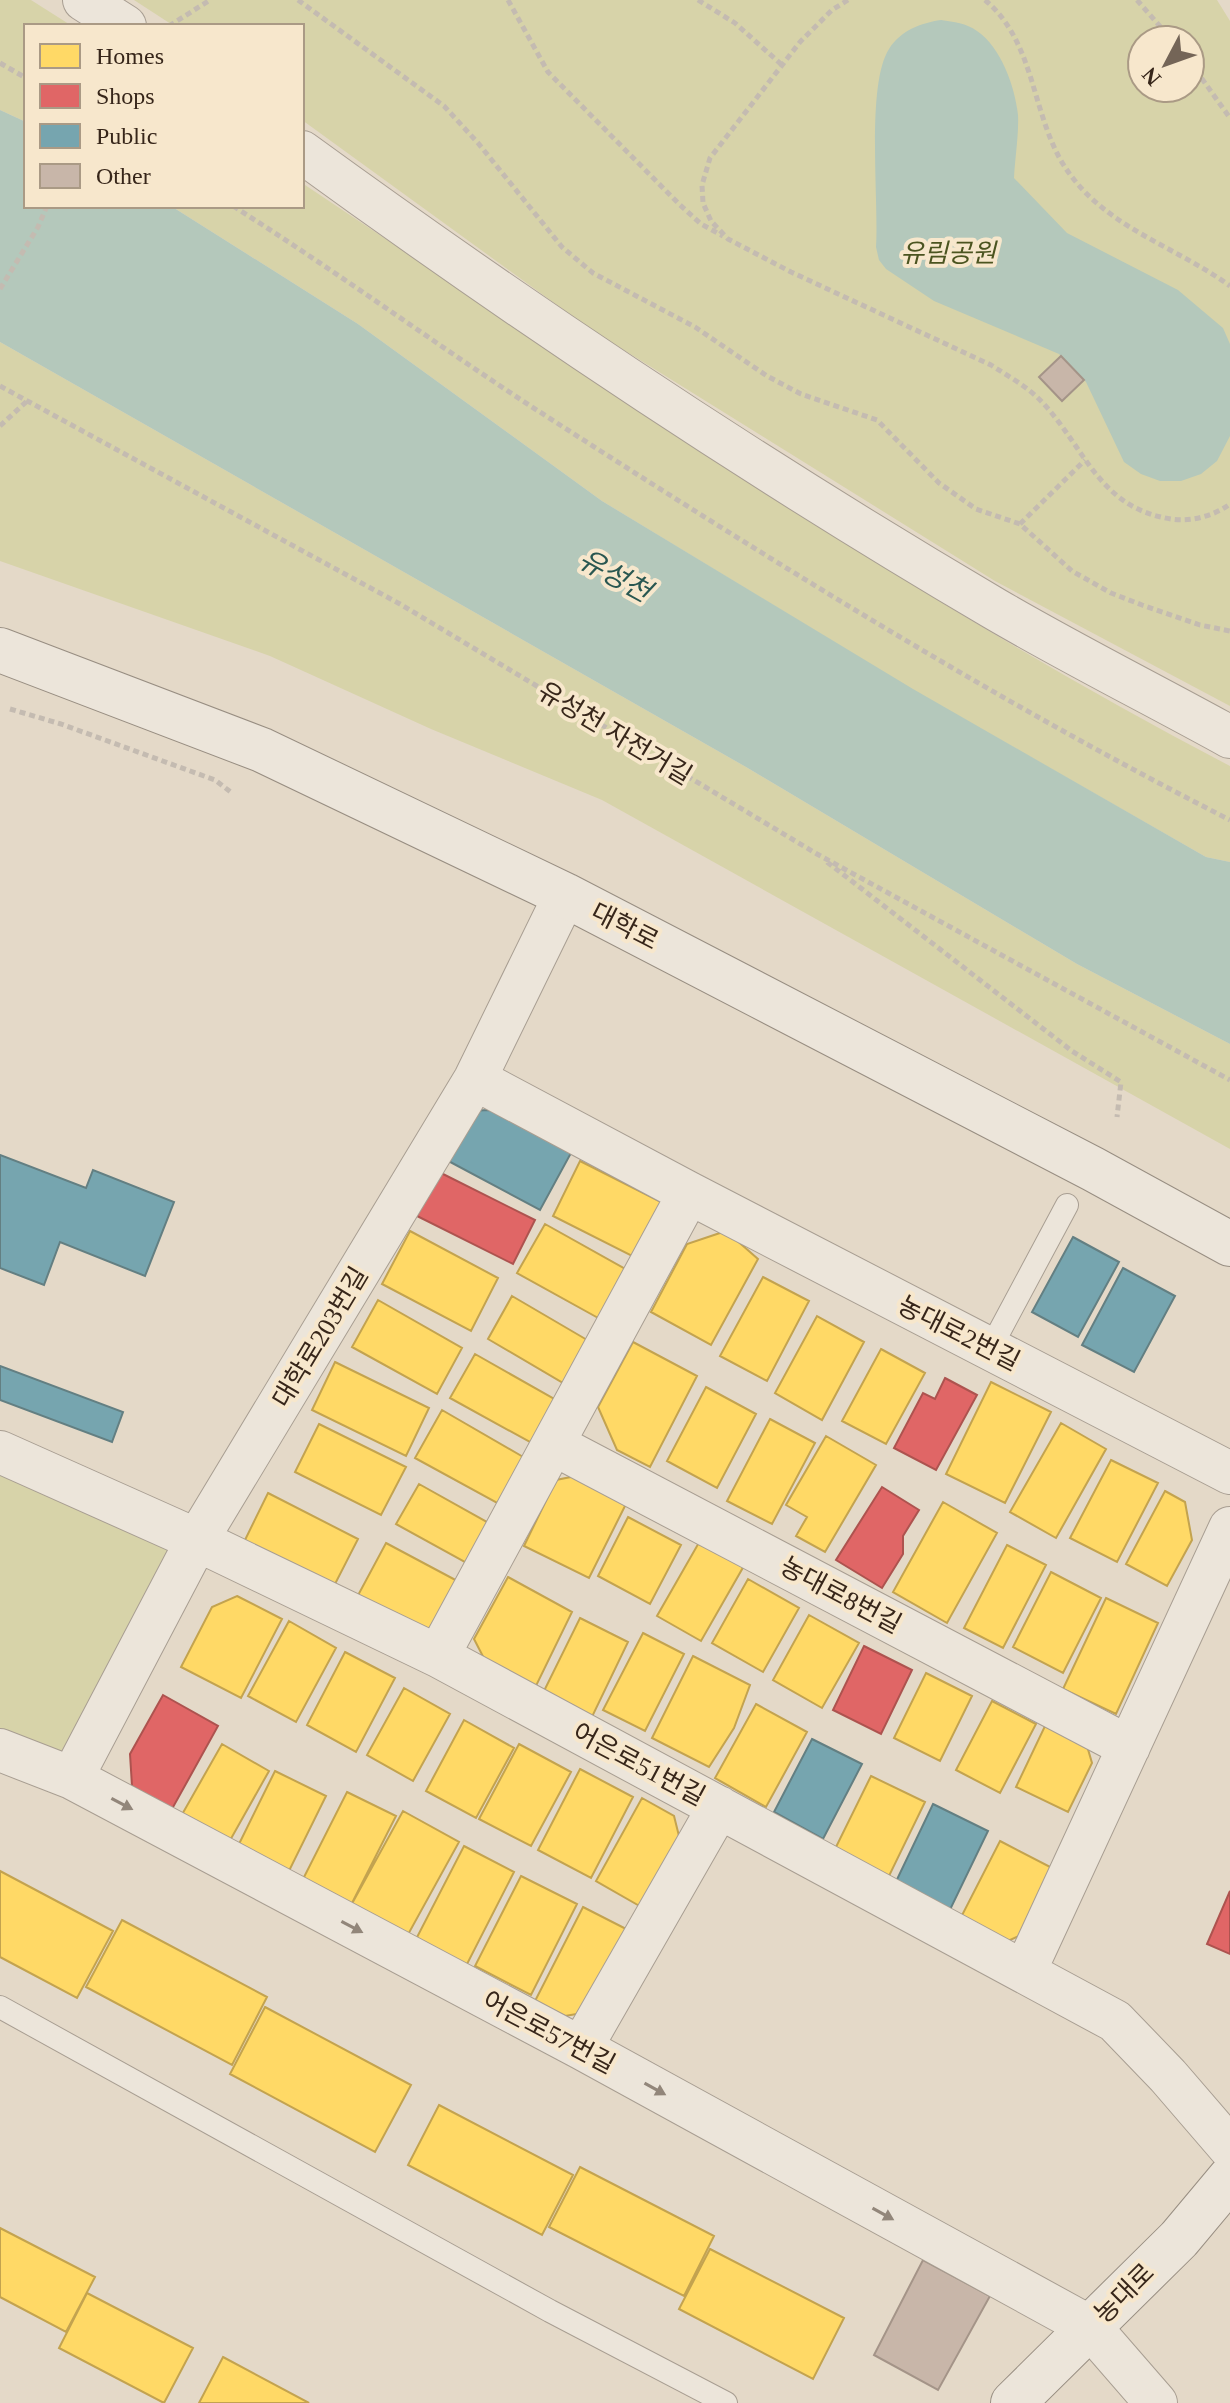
<svg xmlns="http://www.w3.org/2000/svg" width="1230" height="2403" viewBox="0 0 1230 2403" font-family="'Times New Roman','Noto Sans KR',serif">
<style>
.green{fill:#d7d3a9;fill-rule:evenodd}
.water{fill:#b4c8bb}
.homes{fill:#ffd966;stroke:#c3a34f;stroke-width:2}
.shops{fill:#e06666;stroke:#ad534f;stroke-width:2}
.public{fill:#76a5af;stroke:#637f82;stroke-width:2}
.building{fill:#c8b6a9;stroke:#a49488;stroke-width:2}
.lines{fill:none;stroke-linecap:round;stroke-linejoin:round}
.lane-casing{stroke:#a89e92;stroke-width:24}
.street-casing{stroke:#a89e92;stroke-width:44}
.secondary-casing{stroke:#988e82;stroke-width:46}
.path{stroke:#c4bbb1;stroke-width:5;stroke-dasharray:6 4;stroke-linecap:butt}
.lane{stroke:#ece5da;stroke-width:22}
.street{stroke:#ece5da;stroke-width:42}
.secondary{stroke:#ece5da;stroke-width:44}
.oneway{fill:#92867a}
.labels{text-anchor:middle;stroke-width:8;stroke-linejoin:round;paint-order:stroke}
.park-label{font-size:26px;font-style:italic;fill:#4b5420;stroke:#f7e7cc}
.street-label{font-size:26px;fill:#37261a;stroke:#f7e7cc}
.water-label{font-size:28px;font-style:italic;fill:#295751;stroke:#f7e7cc}
</style>
<rect width="100%" height="100%" fill="#e4d9c8"/>
<path class="green" d="M0 0H31L72 26H26V122L0 110Z
M134 0H1217L1230 21V706L995 581 590 329 302 120V26H174ZM1142 40H1190V88H1142Z
M302 183C606 385 905 597 1230 766V862L1206 857 913 690 602 501 358 324 171 206H302Z
M0 342 746 767 1077 964 1230 1044V1149L602 800 431 729 270 656 0 561Z
M0 1474 174 1547 63 1760 0 1735Z"/>
<path class="water" d="M941 20C954 22 966 23 977 31 1001 47 1015 87 1018 115 1019 133 1015 158 1014 178L1067 233 1178 290 1223 328 1230 344V436L1217 461 1201 474 1181 481H1160L1141 474 1124 462 1086 382 1059 354 934 301 886 269 879 260 876 247C879 200 866 85 889 49 901 30 921 23 941 20Z
M0 110 26 122V206H171L358 324 602 501 913 689 1206 857 1230 862V1044L1077 964 746 767 0 342Z"/>
<path class="homes" d="M580 1161 669 1206 642 1261 553 1216Z
M545 1224 627 1270 600 1319 517 1273Z
M410 1231 498 1278 471 1331 382 1284Z
M726 1231 758 1259 711 1345 651 1312 687 1244Z
M763 1277 809 1301 767 1381 720 1356Z
M512 1296 594 1344 570 1387 488 1339Z
M378 1300 462 1348 437 1394 352 1347Z
M817 1316 864 1342 822 1420 775 1393Z
M633 1342 697 1376 650 1467 617 1450 598 1407Z
M881 1349 925 1373 886 1444 842 1421Z
M475 1354 563 1404 539 1447 450 1398Z
M335 1362 429 1408 406 1456 312 1410Z
M991 1382 1051 1412 1005 1503 946 1474Z
M706 1387 756 1414 717 1488 667 1461Z
M442 1410 525 1458 499 1504 415 1458Z
M770 1419 815 1443 772 1524 727 1501Z
M1061 1423 1106 1449 1056 1538 1010 1512Z
M319 1424 406 1467 381 1515 295 1472Z
M826 1436 876 1465 825 1552 796 1536 807 1517 786 1505Z
M1111 1460 1158 1483 1117 1562 1070 1538Z
M586 1474 630 1496 589 1578 524 1546 556 1480Z
M419 1484 494 1526 472 1566 396 1524Z
M1165 1491 1185 1502 1192 1540 1167 1586 1126 1564Z
M268 1493 358 1539 333 1588 244 1542Z
M943 1502 997 1533 947 1623 893 1592Z
M628 1517 681 1545 650 1604 598 1576Z
M701 1539 745 1564 701 1641 657 1616Z
M386 1543 463 1584 434 1640 356 1599Z
M1007 1545 1046 1565 1003 1648 964 1628Z
M1051 1572 1101 1598 1063 1673 1013 1647Z
M508 1577 572 1612 533 1692 491 1672 474 1639Z
M748 1579 799 1608 763 1672 712 1643Z
M237 1596 282 1619 241 1698 181 1667 212 1607Z
M1106 1598 1158 1623 1116 1714 1063 1689Z
M809 1615 859 1643 822 1708 773 1680Z
M580 1618 628 1642 590 1721 541 1697Z
M289 1621 336 1648 296 1722 248 1696Z
M643 1633 684 1654 645 1731 603 1710Z
M345 1652 395 1678 356 1752 307 1725Z
M693 1656 750 1685 734 1728 709 1767 652 1738Z
M926 1673 972 1696 940 1761 894 1738Z
M404 1688 450 1714 413 1781 367 1755Z
M992 1701 1036 1724 1000 1793 956 1770Z
M756 1704 807 1732 766 1807 715 1778Z
M464 1720 514 1748 476 1818 426 1791Z
M1045 1726 1087 1746 1092 1763 1068 1812 1016 1787Z
M222 1744 269 1771 228 1844 180 1818Z
M519 1744 571 1772 531 1846 479 1819Z
M580 1769 633 1797 591 1878 538 1850Z
M275 1771 326 1796 287 1875 236 1850Z
M871 1776 925 1802 889 1876 835 1849Z
M347 1792 396 1816 349 1909 300 1885Z
M642 1798 674 1816 683 1852 650 1912 596 1881Z
M403 1811 459 1842 405 1940 349 1909Z
M1000 1841 1056 1870 1023 1934 997 1946 957 1925Z
M464 1846 514 1872 464 1970 414 1943Z
M0 1871 113 1931 77 1998 0 1957Z
M521 1876 577 1904 531 1995 475 1966Z
M583 1907 634 1933 594 2011 565 2016 535 2001Z
M122 1920 267 1997 232 2065 86 1987Z
M265 2007 411 2085 375 2152 230 2074Z
M439 2105 573 2175 542 2235 408 2165Z
M580 2167 714 2236 684 2296 549 2227Z
M0 2228 95 2277 66 2332 0 2297Z
M710 2249 844 2318 813 2379 679 2309Z
M87 2293 193 2348 164 2403 59 2348Z
M223 2357 309 2403H199Z"/>
<path class="shops" d="M437 1171 535 1220 513 1264 415 1215Z
M945 1378 977 1395 936 1470 894 1448 923 1393 935 1399Z
M882 1487 919 1510 903 1536V1554L882 1588 836 1560Z
M864 1646 912 1670 881 1734 833 1710Z
M163 1695 218 1726 172 1809 132 1786 130 1754Z
M1230 1891V1954L1207 1944Z"/>
<path class="public" d="M491 1110 571 1153 540 1210 439 1156 463 1111Z
M0 1155 86 1188 93 1170 174 1202 145 1276 60 1242 44 1285 0 1268Z
M1073 1237 1119 1262 1078 1337 1032 1312Z
M1123 1268 1175 1296 1134 1372 1082 1345Z
M0 1366 123 1412 112 1442 0 1400Z
M812 1739 862 1764 823 1839 774 1812Z
M933 1804 988 1831 946 1918 891 1892Z"/>
<path class="building" d="M1061 356 1084 380 1062 401 1039 377Z
M923 2260 990 2296 938 2390 874 2355Z"/>
<g class="lines">
<g class="lane-casing">
<path id="lane" d="M990 1349 1067 1205
M0 2007 550 2311 726 2403"/>
</g>
<g class="street-casing">
<path id="street" d="M84 0 125 26
M302 152C526 315 757 469 995 609 1072 654 1152 694 1230 737
M475 1079 689 1193 1230 1473
M553 1444 1129 1747
M0 1452 197 1540 438 1656 1115 2021 1168 2076 1230 2148
M438 1656 689 1193
M0 1750 72 1778 581 2048 1090 2327 1156 2403
M72 1778 197 1540 475 1079 565 895
M1025 1971 1230 1528
M581 2048 719 1807"/>
</g>
<g class="secondary-casing">
<path id="secondary" d="M0 650 262 750 565 895 1093 1169 1230 1244
M1013 2403 1179 2239 1230 2178"/>
</g>
<path class="path" d="M298 0 444 106 478 143 562 247 593 273 695 327 767 376 801 394 877 420 939 483 976 509 1020 524 1072 571 1111 593 1142 605 1200 625 1230 631
M508 0 548 72 680 205 701 224 723 236
M698 0 735 23 782 65
M848 0 832 10 800 42 710 158 702 185 703 203 711 221 728 239 791 272 991 365C1008 376 1028 387 1042 402 1086 449 1099 508 1171 519 1191 522 1214 516 1230 504
M985 0C1035 42 1031 111 1063 164 1102 227 1174 245 1230 286
M1137 0 1172 40
M169 26 210 0
M1190 62 1230 118
M0 63 26 78
M233 206C334 270 430 340 529 405 757 552 988 697 1230 820
M0 289 38 227 47 206
M0 386 400 604 817 854 1230 1080
M0 426 27 401
M1020 524 1085 460
M10 709 61 724 215 780 232 793
M827 862 1072 1051 1121 1082 1117 1117"/>
<use href="#lane" class="lane"/>
<use href="#street" class="street"/>
<use href="#secondary" class="secondary"/>
</g>
<defs><path id="oneway-solid" d="M-6-.8H1V-3.2L6.5 0L1 3.2V.8H-6Z" transform="scale(2)"/></defs>
<g class="oneway">
<use href="#oneway-solid" transform="translate(122 1804) rotate(28)"/>
<use href="#oneway-solid" transform="translate(352 1927) rotate(28)"/>
<use href="#oneway-solid" transform="translate(655 2089) rotate(29)"/>
<use href="#oneway-solid" transform="translate(883 2214) rotate(29)"/>
</g>
<g class="labels">
<g class="park-label">
<text x="948" y="262">유림공원</text>
</g>
<g class="street-label">
<text transform="translate(615 733) rotate(31)" y="9">유성천 자전거길</text>
<text transform="translate(625 926) rotate(27)" y="9">대학로</text>
<text transform="translate(959 1333) rotate(27)" y="9">농대로2번길</text>
<text transform="translate(320 1337) rotate(-59)" y="9">대학로203번길</text>
<text transform="translate(841 1595) rotate(28)" y="9">농대로8번길</text>
<text transform="translate(639 1764) rotate(28)" y="9">어은로51번길</text>
<text transform="translate(549 2032) rotate(28)" y="9">어은로57번길</text>
<text transform="translate(1124 2293) rotate(-45)" y="9">농대로</text>
</g>
<g class="water-label">
<text transform="translate(615 575) rotate(29)" y="10">유성천</text>
</g>
</g>
<rect x="24" y="24" width="280" height="184" fill="#f7e7cc" stroke="#aa9a85" stroke-width="2"/>
<rect x="40" y="44" width="40" height="24" fill="#ffd966" stroke="#aa9a85" stroke-width="2"/>
<text x="96" y="64" font-size="24" fill="#37261a">Homes</text>
<rect x="40" y="84" width="40" height="24" fill="#e06666" stroke="#aa9a85" stroke-width="2"/>
<text x="96" y="104" font-size="24" fill="#37261a">Shops</text>
<rect x="40" y="124" width="40" height="24" fill="#76a5af" stroke="#aa9a85" stroke-width="2"/>
<text x="96" y="144" font-size="24" fill="#37261a">Public</text>
<rect x="40" y="164" width="40" height="24" fill="#c8b6a9" stroke="#aa9a85" stroke-width="2"/>
<text x="96" y="184" font-size="24" fill="#37261a">Other</text>
<g transform="translate(1166 64) rotate(229)"><circle r="38" fill="#f7e7cc" stroke="#aa9a85" stroke-width="2"/>
<path d="M0-6L14 30L0 20L-14 30Z" fill="#746557"/>
<text y="-12" font-size="22" font-weight="bold" text-anchor="middle" fill="#37261a">N</text>
</g>
</svg>
